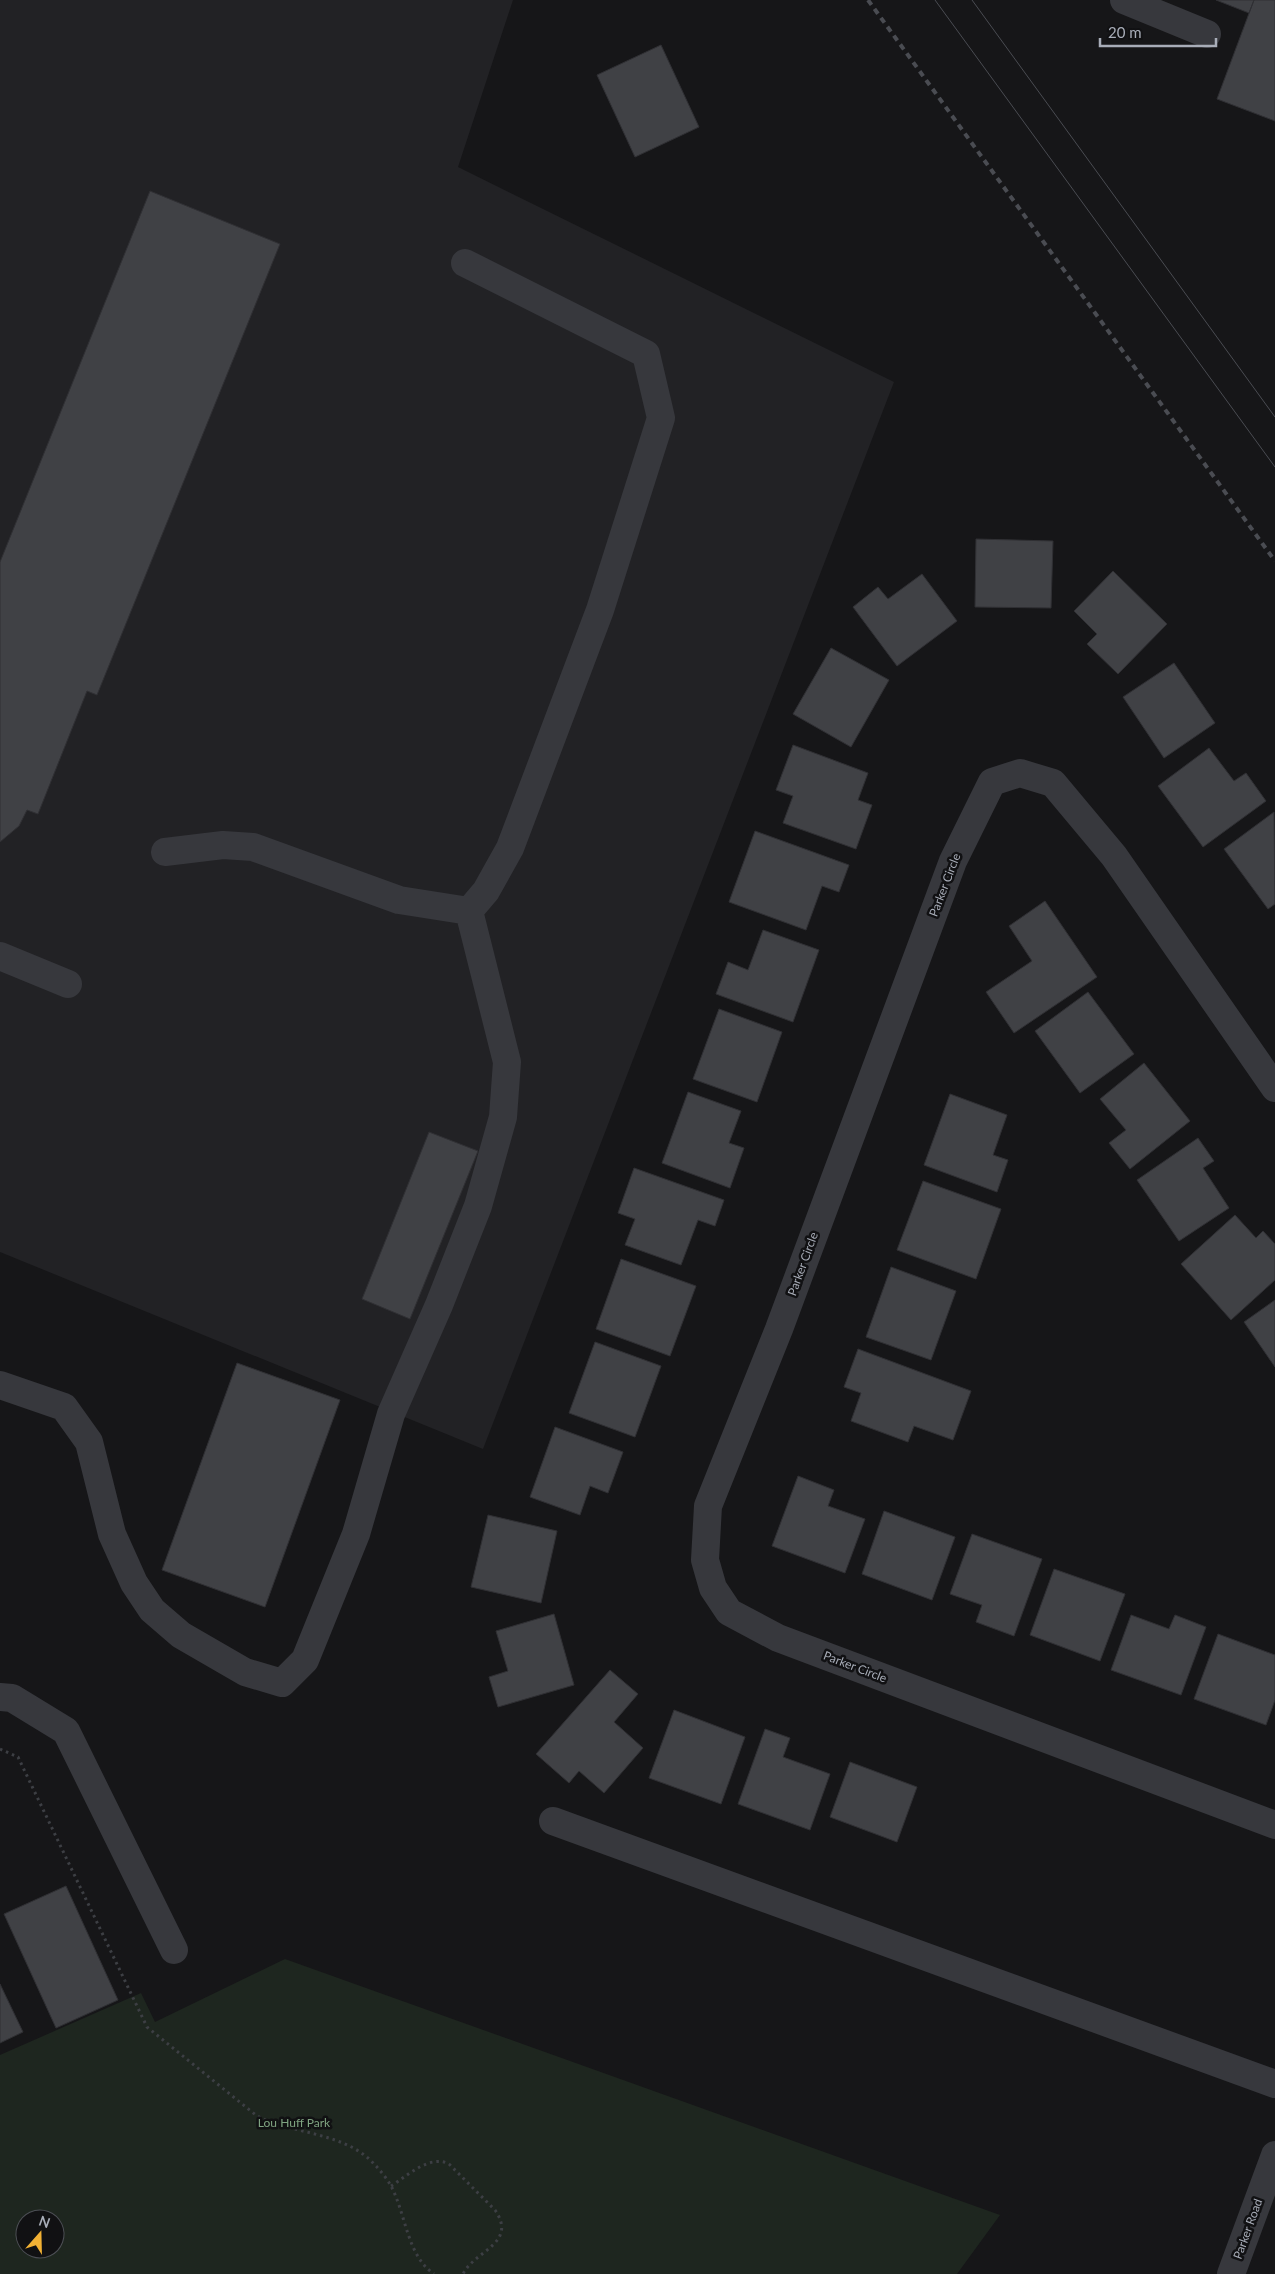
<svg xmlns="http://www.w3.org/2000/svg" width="1275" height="2274" viewBox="0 0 1275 2274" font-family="Lato,sans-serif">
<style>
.built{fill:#222225}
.green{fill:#1e261f;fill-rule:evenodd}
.building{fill:#404145;stroke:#303034}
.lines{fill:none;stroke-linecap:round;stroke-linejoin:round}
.path{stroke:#3d3f44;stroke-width:3;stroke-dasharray:2.5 4;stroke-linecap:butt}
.minor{stroke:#37383d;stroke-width:28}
.tram{stroke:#4a4c52;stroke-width:1}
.rail{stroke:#4a4c52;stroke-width:4;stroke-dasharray:6 5;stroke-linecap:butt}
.labels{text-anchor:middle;stroke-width:5;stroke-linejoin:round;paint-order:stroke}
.street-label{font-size:12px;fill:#a8adb8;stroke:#111113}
.park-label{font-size:12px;fill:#7fa381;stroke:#111113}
</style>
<rect width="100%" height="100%" fill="#161618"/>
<path class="built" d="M0 0H513L458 167 894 382 483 1449 0 1252Z"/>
<path class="green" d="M285 1959 1000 2215 957 2274H0V2055L141 1993 155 2022ZM25 2219H55V2249H25Z"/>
<path class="building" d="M1216 0H1254L1249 13Z
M1254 0H1275V121L1217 99Z
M661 45 699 127 635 157 597 75Z
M150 191 280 244 97 695 87 691 38 814 27 810 19 826 0 842V562Z
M976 539 1053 541 1051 608 975 607Z
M1113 571 1167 624 1118 674 1087 644 1097 634 1074 611Z
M922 574 957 621 897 666 853 607 878 587 888 599Z
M831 648 889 680 851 747 793 714Z
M1174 663 1215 723 1164 758 1123 697Z
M793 745 868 773 858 800 872 805 856 849 783 823 793 796 776 790Z
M1209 748 1234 781 1246 773 1266 801 1203 847 1158 786Z
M1274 812 1275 904 1268 909 1224 849Z
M755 831 849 865 839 892 822 886 806 930 729 902Z
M1045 901 1097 977 1014 1033 986 992 1032 961 1009 926Z
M763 930 819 950 793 1022 716 994 728 962 748 970Z
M1088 992 1134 1054 1080 1093 1035 1031Z
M719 1009 782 1032 757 1102 693 1079Z
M1144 1063 1190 1121 1130 1169 1109 1143 1126 1130 1100 1099Z
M688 1092 741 1111 729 1143 744 1148 730 1188 662 1163Z
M950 1094 1007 1115 993 1155 1008 1160 997 1192 924 1165Z
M429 1132 478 1151 410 1319 362 1299Z
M1198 1138 1214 1161 1203 1168 1229 1208 1179 1241 1137 1180Z
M634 1168 724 1200 715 1226 698 1220 681 1265 625 1245 635 1219 618 1213Z
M923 1181 1001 1209 976 1279 897 1250Z
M1235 1215 1256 1238 1263 1231 1275 1244V1280L1231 1320 1181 1264Z
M621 1259 696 1286 670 1356 596 1329Z
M891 1267 956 1291 931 1360 866 1337Z
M1275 1300V1367L1244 1322Z
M595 1342 661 1366 635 1437 569 1413Z
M858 1349 971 1391 953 1440 914 1426 908 1442 851 1421 861 1393 844 1387Z
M237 1363 340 1400 265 1607 162 1570Z
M555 1427 623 1452 608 1493 590 1486 580 1515 530 1497Z
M798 1476 834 1490 828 1506 865 1519 845 1573 772 1546Z
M884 1511 955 1537 932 1600 862 1574Z
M488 1515 557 1531 541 1603 471 1587Z
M972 1534 1042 1559 1014 1636 976 1622 982 1605 950 1594Z
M1054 1569 1125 1594 1100 1661 1030 1635Z
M554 1614 574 1685 498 1707 489 1677 508 1671 496 1631Z
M1131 1615 1169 1629 1175 1615 1206 1627 1181 1695 1111 1670Z
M1218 1634 1275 1655V1700L1266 1725 1194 1699Z
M610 1670 638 1694 614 1722 643 1748 604 1793 579 1771 569 1783 536 1754Z
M674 1710 745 1737 721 1804 649 1778Z
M765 1729 790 1738 783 1757 830 1774 810 1830 738 1804Z
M850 1762 917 1787 897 1842 830 1817Z
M66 1886 118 2000 56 2028 4 1914Z
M0 1984 23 2032 0 2043Z"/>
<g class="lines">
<path class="path" d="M0 1749 18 1757 147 2027 257 2116C295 2135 346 2132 375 2165 381 2171 387 2179 391 2186 406 2214 407 2256 434 2274
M391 2186C407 2176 430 2154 449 2164L495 2210C518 2244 475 2250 463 2274"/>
<path class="minor" d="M1124 0 1207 34
M165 852 223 845 253 847 399 900 469 911 486 891 510 848 600 610 661 418 646 354 465 263
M0 956 68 984
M1275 1088 1114 856 1053 783 1020 773 992 782 953 861 779 1329 708 1506 705 1560 713 1588 729 1612 778 1638 1275 1825
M0 1385 64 1407 89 1442 112 1534 134 1583 152 1610 181 1635 245 1672 282 1683 305 1660 356 1534 391 1414 439 1305 478 1206 503 1117 507 1062 469 911
M0 1697 12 1698 66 1731 174 1950
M553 1821 1275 2084
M1231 2274 1275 2155"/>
<path class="tram" d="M935 0 1275 467
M972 0 1275 417"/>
<path class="rail" d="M868 0 1275 561"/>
</g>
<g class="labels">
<g class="street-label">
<text transform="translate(945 885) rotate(-69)" y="4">Parker Circle</text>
<text transform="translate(803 1264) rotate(-70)" y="4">Parker Circle</text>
<text transform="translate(855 1667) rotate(21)" y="4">Parker Circle</text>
<text transform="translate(1248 2229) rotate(-70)" y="4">Parker Road</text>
</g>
<g class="park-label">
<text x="294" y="2127">Lou Huff Park</text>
</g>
</g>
<g transform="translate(40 2234) rotate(20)"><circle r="24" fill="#111113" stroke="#4d4f55"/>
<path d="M0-4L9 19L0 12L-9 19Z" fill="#f2b134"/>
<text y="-8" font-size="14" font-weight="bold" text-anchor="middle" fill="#a8adb8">N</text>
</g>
<path d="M1100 38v8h116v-8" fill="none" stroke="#a8adb8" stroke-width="2.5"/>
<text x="1108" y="38" font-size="15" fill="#a8adb8" stroke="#111113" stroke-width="4" paint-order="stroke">20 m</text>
</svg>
